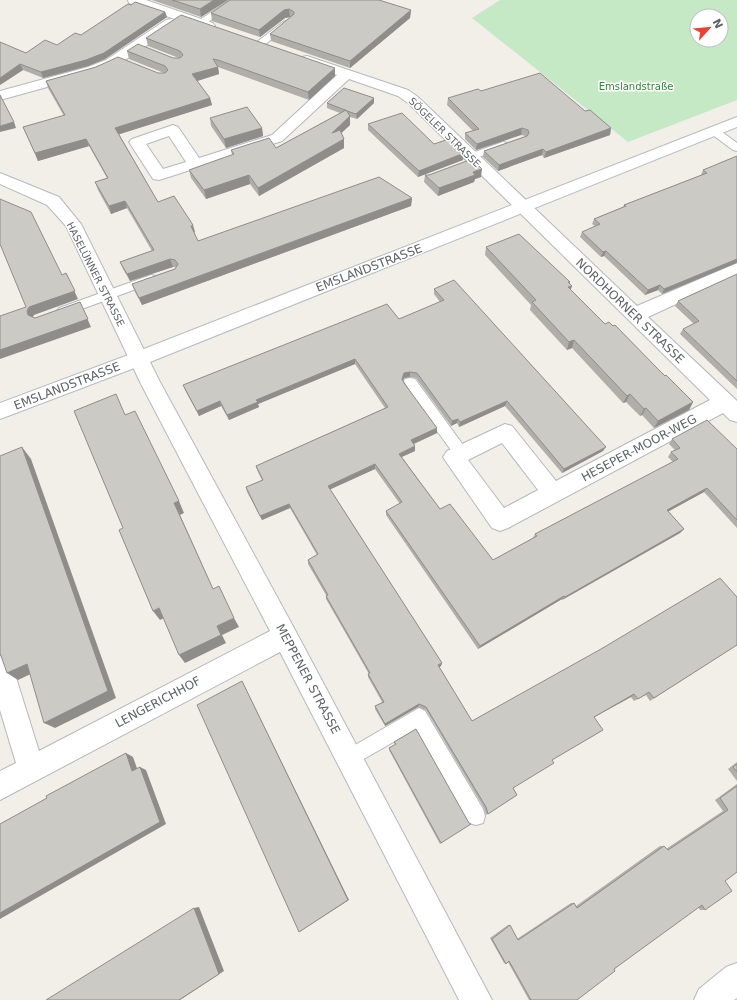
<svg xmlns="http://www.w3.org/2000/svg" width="737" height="1000" viewBox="0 0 737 1000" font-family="'DejaVu Sans',sans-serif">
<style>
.green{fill:#c5e8c5;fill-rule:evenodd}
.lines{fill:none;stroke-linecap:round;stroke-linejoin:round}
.lane-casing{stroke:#b5b8bc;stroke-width:2}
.street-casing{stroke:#b5b8bc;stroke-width:2}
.secondary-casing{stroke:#b6babf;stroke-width:2}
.lane{fill:#fff;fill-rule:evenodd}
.street{fill:#fff;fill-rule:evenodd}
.secondary{fill:#fff;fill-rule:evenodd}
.wall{fill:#afaea9}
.shaded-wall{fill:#8f8d8a}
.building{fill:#cccac5;stroke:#8f8d8a}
.labels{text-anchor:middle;stroke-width:3;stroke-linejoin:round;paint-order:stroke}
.far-park-label{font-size:10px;fill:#348238;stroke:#fff}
.far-street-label{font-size:10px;fill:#5f6368;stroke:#fff}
.street-label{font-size:12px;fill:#5f6368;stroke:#fff}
</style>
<rect width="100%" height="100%" fill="#f1efe8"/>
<path class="green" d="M500 0H737V100L628 142 472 18ZM697 16H721V40H697Z"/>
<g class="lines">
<g class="lane-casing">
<path id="lane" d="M228 1 231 2 232 4 231 6 204 25H198L196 23 198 21Z
M286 21 289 22 291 24 289 26 263 46H257L255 44 257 42 283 22Z
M714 128 718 129 737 143V151L733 150 710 133 709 131Z
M503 142 507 143 508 145 507 147 470 160 465 157 466 155Z
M151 275 155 276 157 279 155 282 63 316 59 314 57 311 59 308Z
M410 378 415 379 466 449 468 453 466 457 461 459 456 457 405 387 403 383 405 379Z
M419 708 425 711 483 809 485 816 483 823 476 825 469 823 416 729 355 764 349 767 343 764 340 758 343 752Z"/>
</g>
<g class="street-casing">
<path id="street" d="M128 0H146L213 23 215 26 213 29H203L129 3Z
M171 19 176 20 178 23 176 26 116 66 98 73 0 100V91L88 67 106 60 166 20Z
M307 56 408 90 418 97 637 306 737 263V276L648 317 737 401V422L730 420 723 413 508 528 500 531 492 528 447 463 443 457 447 451 505 424 512 426 556 481 710 400 408 103 398 96 349 79 282 141 159 180 153 179 129 142 132 139 173 125 178 127 199 158 272 135 337 75 302 63 300 60 302 57ZM169 136 186 162 163 169 146 144ZM502 443 538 490 504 508 468 460Z
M0 173 59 197 81 224 160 382 294 628 492 1000H459L280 652 0 800V771L16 763 0 710V656L9 659 13 668 39 751 270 631 141 384 66 226 47 205 0 184Z
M737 963V998L734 1000H694L699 989 726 967Z"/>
</g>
<g class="secondary-casing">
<path id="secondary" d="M737 117V127L145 364 0 419V403L131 354Z"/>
</g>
<use href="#lane" class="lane"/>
<use href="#street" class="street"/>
<use href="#secondary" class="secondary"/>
</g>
<path class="wall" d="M152 0H228L201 17Z
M230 0 411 10 410 18 350 68 271 41 270 34 291 17H290L285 18 260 37 212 21 211 13Z
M131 5 165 12 167 17 105 59 88 66 43 78 23 70 0 85 26 53 57 45 81 35Z
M146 38 335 76 309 100 218 67 219 74 197 81 210 98 212 105 119 134 158 202 195 232H194L198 241 412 198 411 206 142 305 135 292 132 284 175 269 176 267H173L130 281 123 269 120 262 152 251 127 208 111 214 98 190 95 182 107 178 89 146 38 161 23 127 64 116 48 88 46 81 164 73 129 59 127 51 173 58H179L148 46Z
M481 91 585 111 611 128 610 135 544 158 542 155 498 171 483 157 484 151 526 136 521 135 476 150 465 139V133L473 131 447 105 448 98Z
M374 98V103L357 119 350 117V125L341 133 344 139V148L259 196 250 184 206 199 191 178 189 170 232 155 231 150 276 148 340 113 327 108V103Z
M210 118 262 128 263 136 226 148 211 126Z
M368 124 434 144 463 160 418 177 368 130Z
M737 156 662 294 658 290 645 295 604 256 601 257 580 237 582 232 595 226 592 224 594 219 623 207 624 205 701 175 703 170Z
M425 175 481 177 475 179 474 182 438 196 424 182Z
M486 247 570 282V284L572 286 570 290 605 324 657 368 693 402 689 410 654 428 642 415 640 416 626 402 623 403 572 348 567 350 530 310 531 305 485 255Z
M737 274V389L680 334 683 329 694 324 675 306 678 301Z
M434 289 603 451 562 473 505 406 459 427 457 423 451 426 416 378 410 377 404 378 403 380 437 433 414 444 415 451 402 457 440 509 493 560 533 538 535 534 673 462 668 457 671 452 675 450 669 444 672 439 737 449V528L704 492 668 511 684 529 680 533 562 600V599L478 649 386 515V511L400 504 375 469 330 489 442 663 441 666 439 667 472 721 737 645 650 701 646 695 634 701 631 697 594 717 600 732 552 760 513 788 517 795 486 815 484 808 426 710 418 707 385 726 375 709V706L382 702 368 677V674H369L326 599V595L308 564V560L317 555 290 508 262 520 247 492 246 487 262 480 257 470 256 466 385 408 355 364 258 404 259 407 229 420 221 406 199 416 185 390 183 385 399 319 440 302 434 294Z
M394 742 469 823 440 844 389 750V748L395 745 394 743Z
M737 762V781L728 769Z
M737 784V872L725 881 705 910H700L698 907 614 969 577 1000H529L508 962 506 964 504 963 490 938 508 925H510L517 939 571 903H574L576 906 660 846H664L666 849 723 811 715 800Z"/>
<path class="shaded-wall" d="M214 0H228L201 17 200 9Z
M289 9 290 17 285 18 260 37 259 30 284 10Z
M411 10 410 18 350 68V61Z
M165 12 167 17 105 59 88 66 43 78 41 72Z
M20 64 23 70 0 85V78Z
M218 67 219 74 194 82 192 74Z
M335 68V76L309 100 308 92Z
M210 98 212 105 117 135 115 128Z
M374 98V103L357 119 356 114Z
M350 116V125L332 142V133Z
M14 122 16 128 0 132V126Z
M262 128 263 136 226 148 224 139Z
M522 128 521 135 476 150 477 144Z
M611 128 610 135 544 158 546 152Z
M86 139 89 146 38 161 35 153Z
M344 139V148L259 196 258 188Z
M543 149 542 155 498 171 499 165Z
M464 153 463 160 418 177 419 171Z
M482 169 481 177 475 179 474 182 438 196 439 188 473 172Z
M249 175 250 184 206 199 204 190Z
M412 198 411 206 142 305 139 298Z
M125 201 127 208 111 214 109 206Z
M193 225 195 232 193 233 191 226Z
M606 251 604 256 601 257 603 252Z
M170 259 173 267 130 281 127 274Z
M737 259V263L662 294 664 289Z
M66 273 78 299 34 315 32 319 28 315 27 311 29 307Z
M568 282H570L569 287 572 286 569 294 565 295Z
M660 285 658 290 645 295 648 290Z
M80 302 91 327 0 359V350Z
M574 340 572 348 567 350 569 342Z
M355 359V364L258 404 259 407 229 420 227 415 256 400Z
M410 372V377L404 378 402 384V379L404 373Z
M630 394 626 402 623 403 627 396Z
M220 401 221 406 199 416 197 411Z
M507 401 505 406 459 427 460 422Z
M693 402 689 410 654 428 658 421Z
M646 408 642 415 640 416 644 409Z
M458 419 457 423 451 426 452 421Z
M437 428V433L411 445V440Z
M415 446V451L399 458V454Z
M22 447 31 459 116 698 55 728 44 723Z
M606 447 603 451 562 473 564 469Z
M375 464V469L329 490 328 486Z
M707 488 704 492 664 514 667 510Z
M179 501 184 513 180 515 218 599 174 503Z
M289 504 290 508 262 520 260 516Z
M684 529 680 533 562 600 565 597Z
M564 596 562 599 478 649 480 646Z
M159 608 166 617 160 620 153 611Z
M234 618 239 627 222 635 226 643 185 663 179 655 217 626Z
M442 663 441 666 437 668 438 665Z
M27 664 37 671 18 680 7 673Z
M242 681 349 900 299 932Z
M634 694 631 697 591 719 594 717Z
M419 704 418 707 385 726V724Z
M126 753 133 757 139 774 132 771Z
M140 767 146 770 166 824 0 919V913Z
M199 907 224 971 180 1000H179L194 908Z"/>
<path class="building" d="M172 0H214L200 9Z
M230 0H379L411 10 350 61 270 34 294 14V12L289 9 284 10 259 30 211 13Z
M135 2 165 12 104 53 86 60 41 72 20 64 0 78V42L26 53 45 40 57 45 75 33 81 35 128 4 131 5Z
M181 15 335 68 308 92 218 60 213 59 218 67 192 74 210 98 115 128 158 202 174 196 193 225 191 226 198 241 379 177 412 198 139 298 132 284 175 269 178 264 175 260 170 259 127 274 120 262 154 250 125 201 109 206 95 182 108 178 86 139 35 153 23 127 65 115 46 81 96 67 118 57 158 73H165L168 70 165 66 127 51 138 44 173 58H180L183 55 180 51 146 38Z
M540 73 585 111 590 110 611 128 546 152 543 149 499 165 484 151 527 136 529 133 528 130 522 128 477 144 465 133 479 129 448 98 478 89 481 91Z
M344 88 374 98 356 114 347 111 346 110H345L327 103Z
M0 95 14 122 0 126Z
M247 107 262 128 224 139 210 118Z
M346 110 350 116 332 133 340 130 344 139 258 188 249 175 204 190 189 170 234 154 231 150 269 138 276 148Z
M402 113 434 144 449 139 464 153 419 171 368 124Z
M737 156V259L664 289 660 285 648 290 606 251 603 252 582 232 600 224 594 219 626 206 624 205 707 173 703 170Z
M472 159 482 169 473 172 475 175 439 188 425 175H429Z
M0 199 31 212 62 275 66 273 75 291 29 307 27 311 28 315 35 318 80 302 88 319 0 350V316L26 307 0 244Z
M519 234 570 282H568L572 286 568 287 605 324 609 322 613 326 615 325 657 368 665 376 666 375 693 402 658 421 646 408 644 409 630 394 627 396 574 340 569 342 532 302 536 300 486 247Z
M737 274V381L683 329 699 321 678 301Z
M454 280 606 447 564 469 507 401 460 422 458 419 452 421 417 373 410 372 404 373 402 379 404 383 437 428 411 440 415 446 399 454 440 509 450 504 493 560 537 536 535 534 678 459 671 452 680 448 672 439 707 420 737 449V520L707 488 667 510 684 529 565 597 564 596 480 646 386 511 402 502 375 464 328 486 442 663 438 665 472 721 601 649 720 578 737 597V645L654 698 649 692 638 699 634 694 594 717 603 730 552 760 554 763 513 788 517 795 488 814 486 807 426 707 419 704 385 724 375 706 384 702 368 674 370 673 326 596 328 595 308 560 318 554 289 504 260 516 246 487 263 480 256 466 388 407 355 359 256 400 258 402 227 415 220 401 197 411 183 385 387 304 399 319 444 300 434 289Z
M116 394 125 415 135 411 179 501 174 503 213 589 219 586 234 618 217 626 221 635 179 655 159 608 153 611 119 530 123 528 74 411Z
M22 447 108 691 44 723 27 664 7 673 0 653V456Z
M242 681 348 900 299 932 197 705Z
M416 729 469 823 471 824 441 843 389 748 396 744 394 742Z
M126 753 132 771 140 767 160 822 0 913V824L47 798 46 796Z
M737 764V772L733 767Z
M737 786V872L725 881 732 891 705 910 702 905 614 969 615 971 577 1000H531L509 961 506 964 492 939 510 925 518 940 574 903 577 908 664 846 668 850 728 810 720 798Z
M194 908 219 974 179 1000H46Z"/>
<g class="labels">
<g class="far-park-label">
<text x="636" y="90">Emslandstraße</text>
</g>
<g class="far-street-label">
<text transform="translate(445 132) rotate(44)" y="4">SÖGELER STRASSE</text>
<text transform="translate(96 274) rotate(63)" y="4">HASELÜNNER STRASSE</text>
</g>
<g class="street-label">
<text transform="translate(369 268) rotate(-21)" y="4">EMSLANDSTRASSE</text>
<text transform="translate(630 311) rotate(44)" y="4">NORDHORNER STRASSE</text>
<text transform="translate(67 386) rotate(-21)" y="4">EMSLANDSTRASSE</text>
<text transform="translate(639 448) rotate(-28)" y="4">HESEPER-MOOR-WEG</text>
<text transform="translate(308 679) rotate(62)" y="4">MEPPENER STRASSE</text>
<text transform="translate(158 702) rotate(-28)" y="4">LENGERICHHOF</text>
</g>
</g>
<g transform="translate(709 28) rotate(63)"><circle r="19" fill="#ffffff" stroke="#bfc1c3"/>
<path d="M0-3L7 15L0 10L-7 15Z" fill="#ea4335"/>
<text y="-6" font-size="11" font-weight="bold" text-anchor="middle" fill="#5f6368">N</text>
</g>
</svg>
